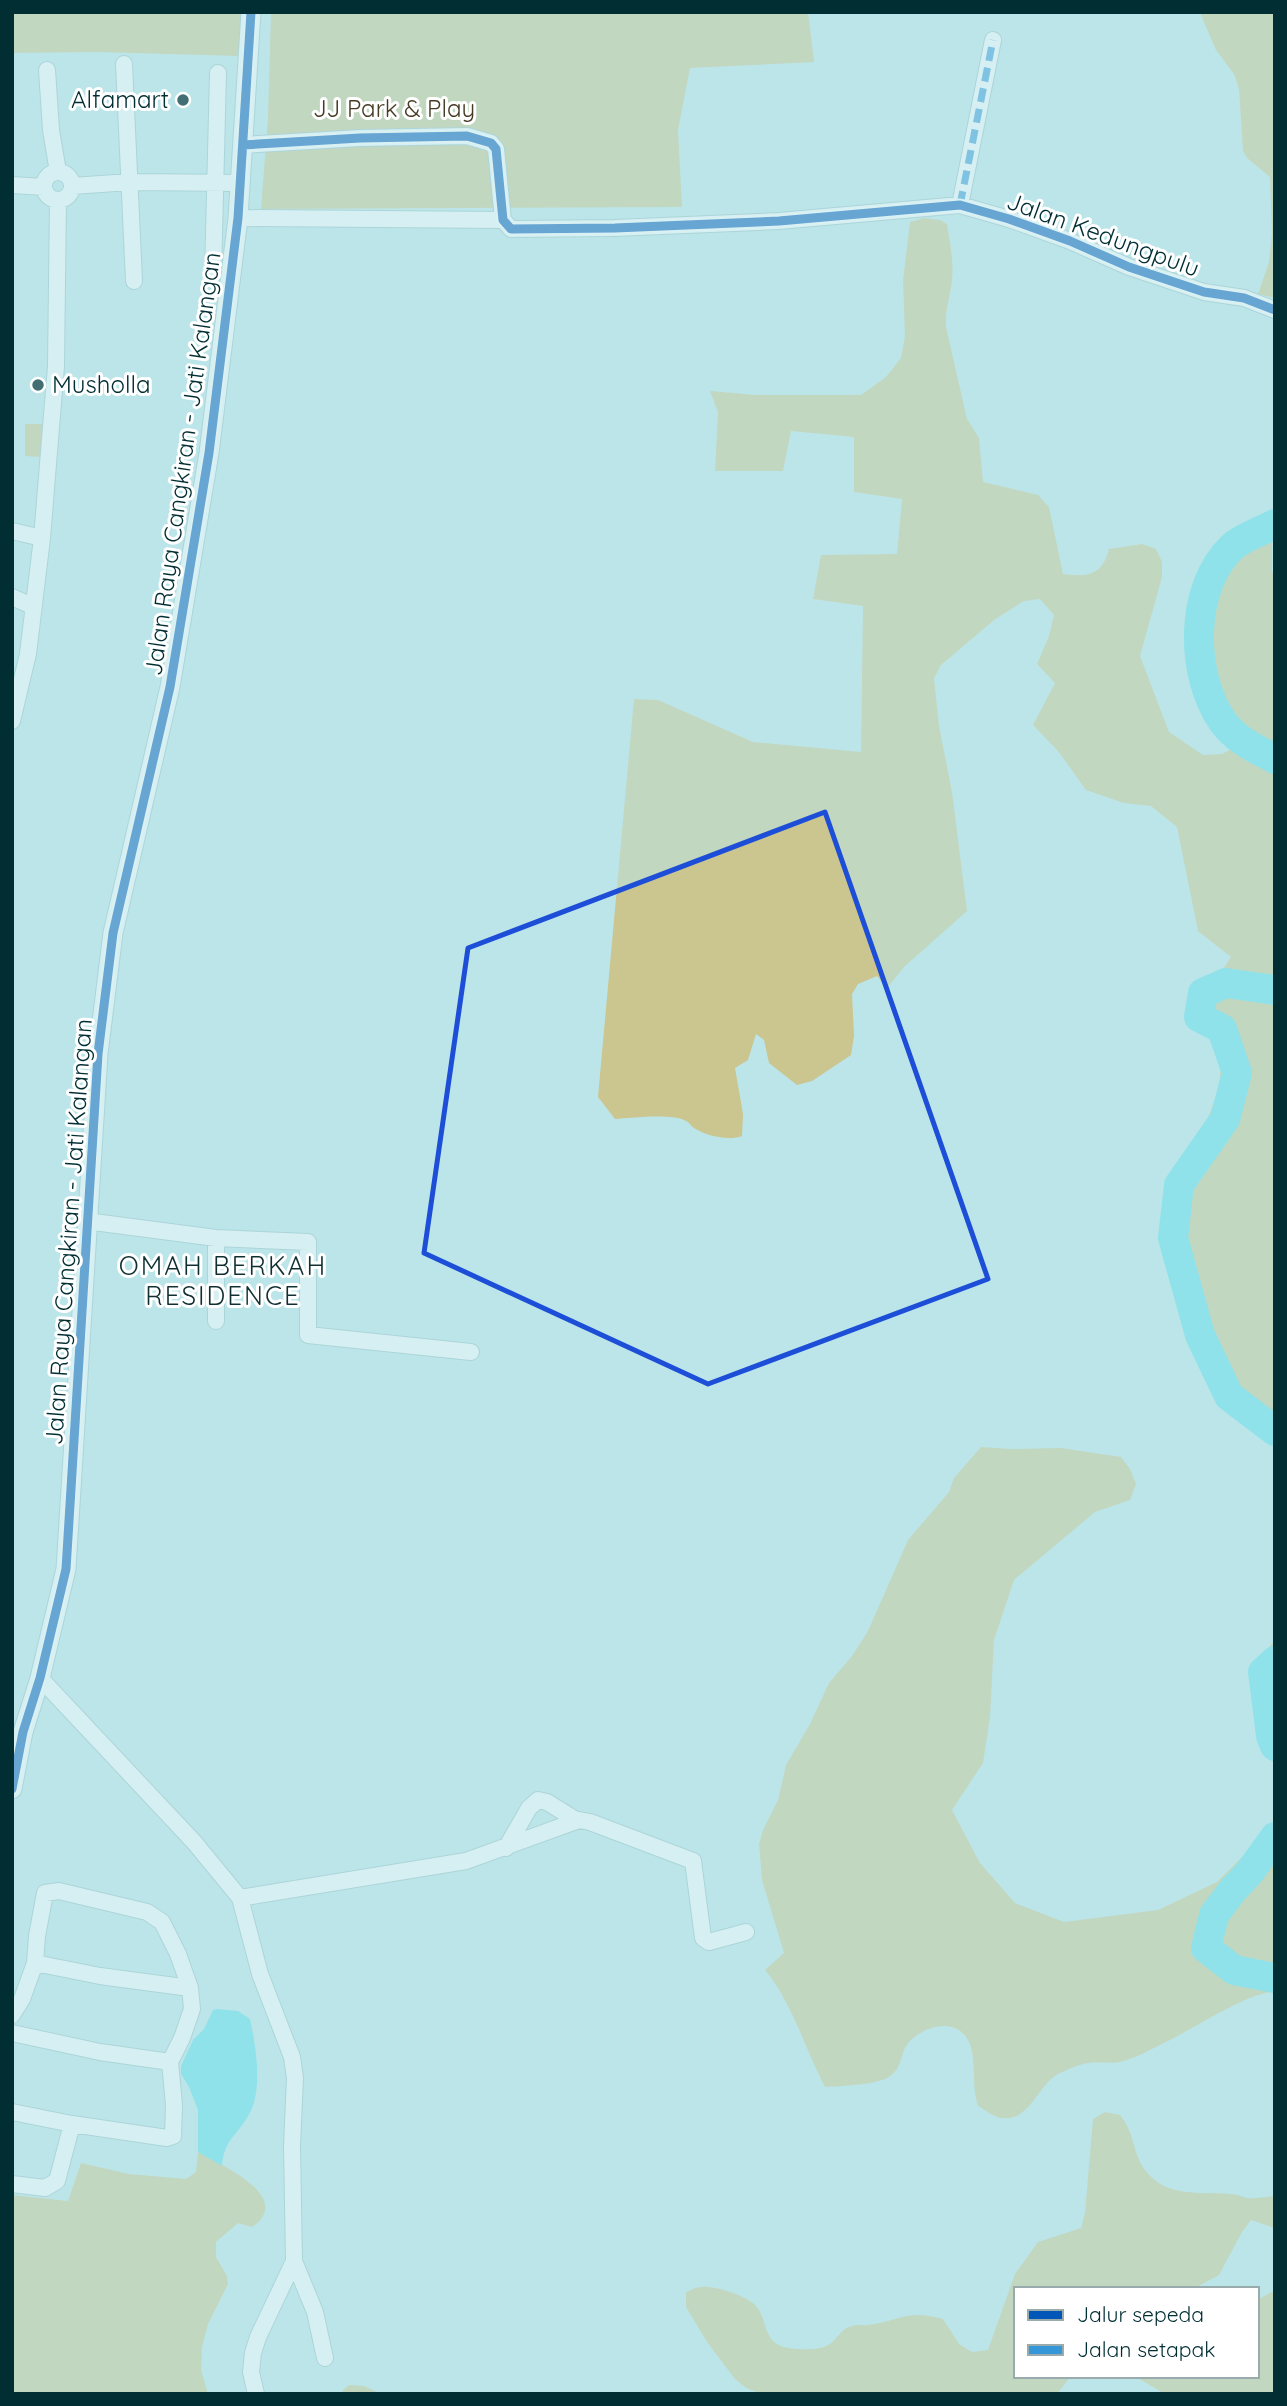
<svg xmlns="http://www.w3.org/2000/svg" width="1287" height="2406" viewBox="0 0 1287 2406" font-family="Quicksand,sans-serif">
<style>
.green{fill:#cbc58f}
.water{fill:#5bddea}
.lines{fill:none;stroke-linecap:round;stroke-linejoin:round}
.river{stroke:#5bddea;stroke-width:30}
.minor-casing{stroke:#9ac1c5;stroke-width:18}
.tertiary-casing{stroke:#9ac1c5;stroke-width:21}
.minor{stroke:#f5fbfc;stroke-width:16}
.tertiary{stroke:#f5fbfc;stroke-width:19}
.quiet{stroke:#3697d8;stroke-width:7;stroke-dasharray:14 7;stroke-linecap:butt}
.cycleway-casing{stroke:#fff;stroke-width:13}
.cycleway{stroke:#0057b8;stroke-width:9}
.marked{fill:none;stroke:#1d4ed8;stroke-width:5;stroke-linejoin:round}
.poi-dot{fill:#426e73;stroke:#fff;stroke-width:2.5}
.labels{text-anchor:middle;stroke-width:6;stroke-linejoin:round;paint-order:stroke}
.poi-label{font-size:24px;fill:#012e33;stroke:#fff;text-anchor:end}
.park-label{font-size:24px;fill:#453a24;stroke:#fff}
.street-label{font-size:24px;fill:#012e33;stroke:#fff}
.neighbourhood-label{font-size:26px;letter-spacing:2px;fill:#0f2f32;stroke:#fff}
</style>
<rect width="100%" height="100%" fill="#bce5e9"/>
<path class="green" d="M12 12H243L239 56 98 52 12 53Z
M271 12H808L814 62 690 68 678 130 682 207 261 209 268 118Z
M1202 12H1275V298L1258 294 1269 262 1272 233 1270 177 1247 158 1243 151 1239 89 1234 74 1216 50 1201 15Z
M924 218 940 220 947 224C950 243 954 262 952 281 950 297 945 310 946 327L967 419 979 438 983 482 1038 495 1049 507 1063 574C1088 577 1102 576 1109 549L1142 544 1156 549 1162 562V577L1140 656 1169 732 1203 755 1222 754 1233 748 1241 727C1228 711 1211 694 1205 674 1203 664 1204 651 1204 641 1203 585 1218 567 1258 531L1272 540V571L1275 579V1441L1251 1423 1216 1384 1186 1302 1169 1235 1174 1186 1203 1132 1219 1088 1221 1063 1209 1035 1194 1018 1193 995 1218 977 1231 957 1198 931 1177 827 1151 806 1124 803 1086 790 1058 751 1033 725 1055 683 1037 664 1049 636 1054 615 1040 599 1024 601 994 620 941 665 934 678 939 726 952 792 967 911 905 966 887 988 877 976 858 984 852 994 854 1036 851 1055 812 1081 797 1085 769 1063 764 1040 756 1034 748 1060 735 1068 743 1114 742 1136C729 1141 706 1136 694 1128 691 1126 690 1123 686 1121 673 1113 631 1118 615 1119L598 1097 634 699 658 700 753 742 861 752 863 606 813 599 821 555 897 554 902 499 854 492V437L791 431 783 471H715L718 412 710 391 756 395H861L886 377 901 358 905 336 903 281 910 222Z
M25 424H45L42 457 25 456Z
M981 1447 1012 1449 1061 1448 1121 1457 1130 1469 1136 1484 1130 1500 1095 1512 1014 1580 994 1640 990 1717 983 1763 952 1810 980 1863 1015 1903 1064 1922 1158 1910 1217 1882 1275 1824V1992C1251 1990 1190 2031 1164 2043 1150 2050 1136 2058 1120 2062 1109 2064 1099 2061 1088 2063 1080 2064 1066 2070 1058 2074 1037 2086 1030 2122 1001 2118 994 2117 985 2110 978 2106 971 2085 977 2060 969 2042 957 2017 926 2025 910 2041 899 2052 904 2067 889 2077 876 2085 841 2086 825 2087 804 2047 794 2006 765 1970L784 1953 762 1880 759 1844 763 1830 778 1800 786 1765 810 1724 829 1683 852 1656 868 1631 908 1540 949 1492 954 1478Z
M1275 1639V1706L1264 1704 1262 1658Z
M1105 2112 1120 2115C1135 2133 1132 2152 1145 2170 1167 2199 1200 2191 1231 2194 1237 2194 1242 2197 1247 2198 1256 2199 1266 2197 1275 2196V2228L1251 2220 1242 2232 1219 2275 1193 2289H1016V2376H1071L1057 2394H762L746 2388 735 2379 707 2342 686 2307V2292C691 2290 696 2287 701 2287 714 2285 747 2296 756 2306 767 2318 763 2339 781 2346 791 2350 819 2351 828 2345 838 2340 840 2328 853 2326 858 2324 864 2326 869 2325 901 2320 908 2309 943 2319L959 2344 972 2352 988 2350 1015 2274 1038 2242 1081 2228 1085 2213 1093 2119Z
M198 2152C219 2164 296 2197 252 2227L238 2223 216 2242V2257L227 2276 228 2284 208 2324 202 2347 201 2370 208 2394H12V2195L68 2201 81 2163 129 2174 186 2179 196 2172Z
M1275 2290V2394H1165L1134 2376H1257V2300Z
M349 2385 364 2386 382 2394H342L343 2390Z"/>
<path class="water" d="M217 2009 238 2011 250 2019C256 2047 264 2093 247 2118 235 2137 224 2141 222 2166L198 2152V2110L189 2087 181 2074V2066L193 2040 204 2029 213 2010Z"/>
<g class="lines">
<path class="river" d="M1275 524C1262 531 1243 537 1232 547 1189 588 1190 675 1223 722 1236 740 1256 749 1275 759
M1275 990 1226 983 1203 993 1199 1017 1222 1029 1237 1073 1225 1119 1179 1185 1173 1238 1200 1335 1229 1396 1275 1431
M1275 1661 1263 1672 1271 1736 1275 1746
M1275 1837 1249 1873 1232 1891 1214 1915 1206 1948 1234 1970 1275 1978"/>
<g class="minor-casing">
<path id="minor" d="M124 64 134 281
M47 70 51 130 58 172
M243 145 360 138 467 136 491 143 496 149 503 220 511 229 615 228 779 221 960 205 1009 219 1070 241 1129 267 1204 292 1244 298 1275 310
M44 186a14 14 0 1 1 28 0a14 14 0 1 1-28 0Z
M12 185 44 187
M72 186 130 182 239 183
M960 205 993 40
M238 218 503 220
M213 274 218 73
M12 531 42 538
M12 597 32 606
M12 721 28 654 42 538 56 366 58 200
M86 1221 216 1238 308 1242V1335L471 1352
M216 1238V1321
M40 1678 194 1842 240 1898 260 1974 292 2057 295 2078 292 2146 294 2261 258 2337 253 2353 251 2372 256 2394
M506 1848 529 1808 538 1800 547 1802 576 1820
M240 1898 466 1861 579 1820 590 1822 693 1861 703 1938 709 1942 746 1932
M35 1963 100 1976 190 1988
M12 2015 22 1999 35 1963 37 1936 45 1893 59 1891 147 1912 162 1922 178 1954 190 1988 192 2009 182 2038 170 2062 174 2105 173 2136 167 2138 72 2124 12 2112
M12 2033 100 2052 170 2062
M12 2184 45 2188 57 2181 72 2124
M294 2261 315 2312 325 2358"/>
</g>
<g class="tertiary-casing">
<path id="tertiary" d="M12 1789 23 1732 40 1678 66 1569 98 1054 113 933 170 687 209 453 238 218 251 12"/>
</g>
<use href="#minor" class="minor"/>
<use href="#tertiary" class="tertiary"/>
<path class="quiet" d="M960 205 993 40"/>
<g class="cycleway-casing">
<path id="cycleway" d="M243 145 360 138 467 136 491 143 496 149 503 220 511 229 615 228 779 221 960 205 1009 219 1070 241 1129 267 1204 292 1244 298 1275 310
M12 1789 23 1732 40 1678 66 1569 98 1054 113 933 170 687 209 453 238 218 251 12"/>
</g>
<use href="#cycleway" class="cycleway"/>
</g>
<path d="M0 0H1287V2406H0ZM825 812 988 1279 708 1384 424 1253 468 948Z" fill="#bce5e9" fill-opacity=".55" fill-rule="evenodd"/>
<path class="marked" d="M825 812 988 1279 708 1384 424 1253 468 948Z"/>
<g class="poi-dot">
<circle cx="183" cy="100" r="7"/>
<circle cx="38" cy="385" r="7"/>
</g>
<g class="labels">
<g class="poi-label">
<text x="169" y="108">Alfamart</text>
<text x="52" y="393" text-anchor="start">Musholla</text>
</g>
<g class="park-label">
<text x="394" y="117">JJ Park &amp; Play</text>
</g>
<g class="street-label">
<text transform="translate(1103 235) rotate(20)" y="8">Jalan Kedungpulu</text>
<text transform="translate(183 464) rotate(-82)" y="8">Jalan Raya Cangkiran - Jati Kalangan</text>
<text transform="translate(69 1232) rotate(-86)" y="8">Jalan Raya Cangkiran - Jati Kalangan</text>
</g>
<g class="neighbourhood-label">
<text x="223" y="1275">OMAH BERKAH<tspan x="223" dy="30">RESIDENCE</tspan></text>
</g>
</g>
<rect width="1287" height="2406" fill="none" stroke="#012e33" stroke-width="28"/>
<rect x="1014" y="2287" width="245" height="91" fill="#ffffff" stroke="#99abad" stroke-width="2"/>
<rect x="1028" y="2310" width="35" height="10" fill="#0057b8" stroke="#99abad" stroke-width="2"/>
<text x="1077" y="2322" font-size="21" fill="#012e33">Jalur sepeda</text>
<rect x="1028" y="2345" width="35" height="10" fill="#3697d8" stroke="#99abad" stroke-width="2"/>
<text x="1077" y="2357" font-size="21" fill="#012e33">Jalan setapak</text>
</svg>
